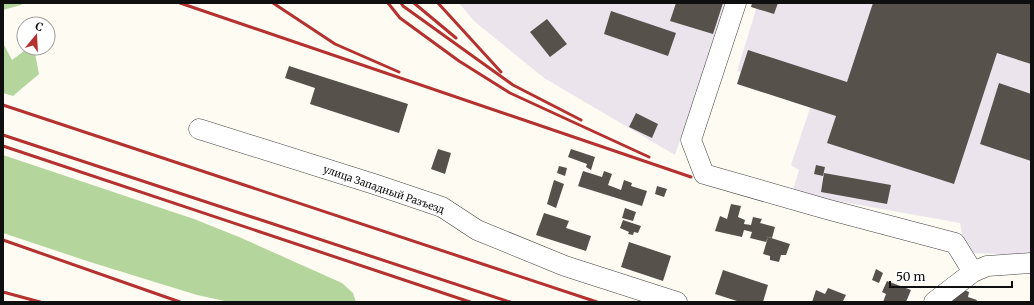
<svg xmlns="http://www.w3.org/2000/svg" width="1034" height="305" viewBox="0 0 1034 305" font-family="Merriweather,serif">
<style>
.industrial{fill:#ece4ed}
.forest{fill:#b4d69d}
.building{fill:#57514c}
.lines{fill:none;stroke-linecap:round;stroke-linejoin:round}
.minor-casing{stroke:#424242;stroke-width:21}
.minor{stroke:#fff;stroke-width:20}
.rail{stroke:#b53130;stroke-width:3}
.labels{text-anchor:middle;stroke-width:4;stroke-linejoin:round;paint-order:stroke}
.street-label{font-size:10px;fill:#0f0f0f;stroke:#fff}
</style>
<rect width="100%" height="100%" fill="#fefcf2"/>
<path class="industrial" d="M459 3H726L675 155 544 78 474 21Z
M758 3H1031V255L966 253 960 223 792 193 799 170 791 165 813 99 737 71Z"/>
<path class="forest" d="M3 3H23L21 5 3 10Z
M3 43 12 60 28 48H34L39 74 13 96 3 93Z
M3 155 194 219 239 237 342 283 353 293 356 302H229L197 295 90 262 3 233Z"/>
<path class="building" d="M676 3H723L713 34 670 21Z
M752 3H778L774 14 751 7Z
M873 3H1031V64L997 53 954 184 827 143 836 116 737 84 748 50 847 82Z
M611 11 676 33 668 56 604 34Z
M547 19 567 44 550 57 530 32Z
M289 66 408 104 399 133 310 104 315 88 285 78Z
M999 83 1031 94V161L980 144Z
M636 113 658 124 652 138 629 127Z
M438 149 451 153 445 174 431 169Z
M571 149 595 157 591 170 586 167 587 164 568 157Z
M816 165 825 167 823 176 814 174Z
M559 166 567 168 565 176 557 173Z
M583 171 602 177 604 171 612 174 608 185 621 190 624 180 632 183 631 186 647 191 642 206 578 186Z
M824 173 891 185 887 204 821 192Z
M554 180 564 184 556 208 547 204Z
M657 186 667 189 664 197 655 194Z
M731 204 741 206 738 217 745 220 744 224 751 225 753 217 762 219 760 223 775 227 772 238 765 236 768 237 766 242 750 238 752 232 744 230 742 237 715 231 720 216 727 219Z
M625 208 636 212 633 221 622 218Z
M544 213 569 221 566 228 591 236 586 251 536 235Z
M623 220 641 226 638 233 634 232 633 235 628 234 629 232 620 228Z
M768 237 790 244 786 255H781L779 262 770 260V256L763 254Z
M629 242 671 256 663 281 621 267Z
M876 269 883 273 879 283 872 280Z
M723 270 768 285 763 302H740L715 294Z
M887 281 911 290 906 302H883L886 294 882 292Z
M828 288 846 295 843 301 846 302H812L816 290 825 294Z
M960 288 969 292 968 297 977 300 976 302H951L955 292Z"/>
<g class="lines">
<g class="minor-casing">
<path id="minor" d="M736 3 691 140 704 174 826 209 955 243 973 272
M199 129 374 184 442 207 477 230 565 266 677 302
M934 302 973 272 987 266 1031 263"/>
</g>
<use href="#minor" class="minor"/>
<path class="rail" d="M180 3 691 177
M273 3 335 44 399 72
M388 3 400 18 459 61 510 93 649 157
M401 3 403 6 513 85 581 120
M414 3 456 38
M438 3 501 72
M3 105 597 302
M3 135 510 302
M3 146 470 302
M3 240 180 302
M3 292 40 302"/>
</g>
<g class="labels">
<g class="street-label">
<text transform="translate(384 189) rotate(19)" y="4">улица Западный Разъезд</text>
</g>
</g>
<rect width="1034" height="305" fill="none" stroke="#0f0f0f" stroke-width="8"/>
<g transform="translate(36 36) rotate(18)"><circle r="19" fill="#ffffff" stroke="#9f9f9f"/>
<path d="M0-3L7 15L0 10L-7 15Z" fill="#b53130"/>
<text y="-6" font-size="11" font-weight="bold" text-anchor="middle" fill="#0f0f0f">С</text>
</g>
<path d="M890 281v6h122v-6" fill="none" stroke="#0f0f0f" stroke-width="2"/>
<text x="896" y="281" font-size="12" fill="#0f0f0f" stroke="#ffffff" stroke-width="3" paint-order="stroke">50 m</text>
</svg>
